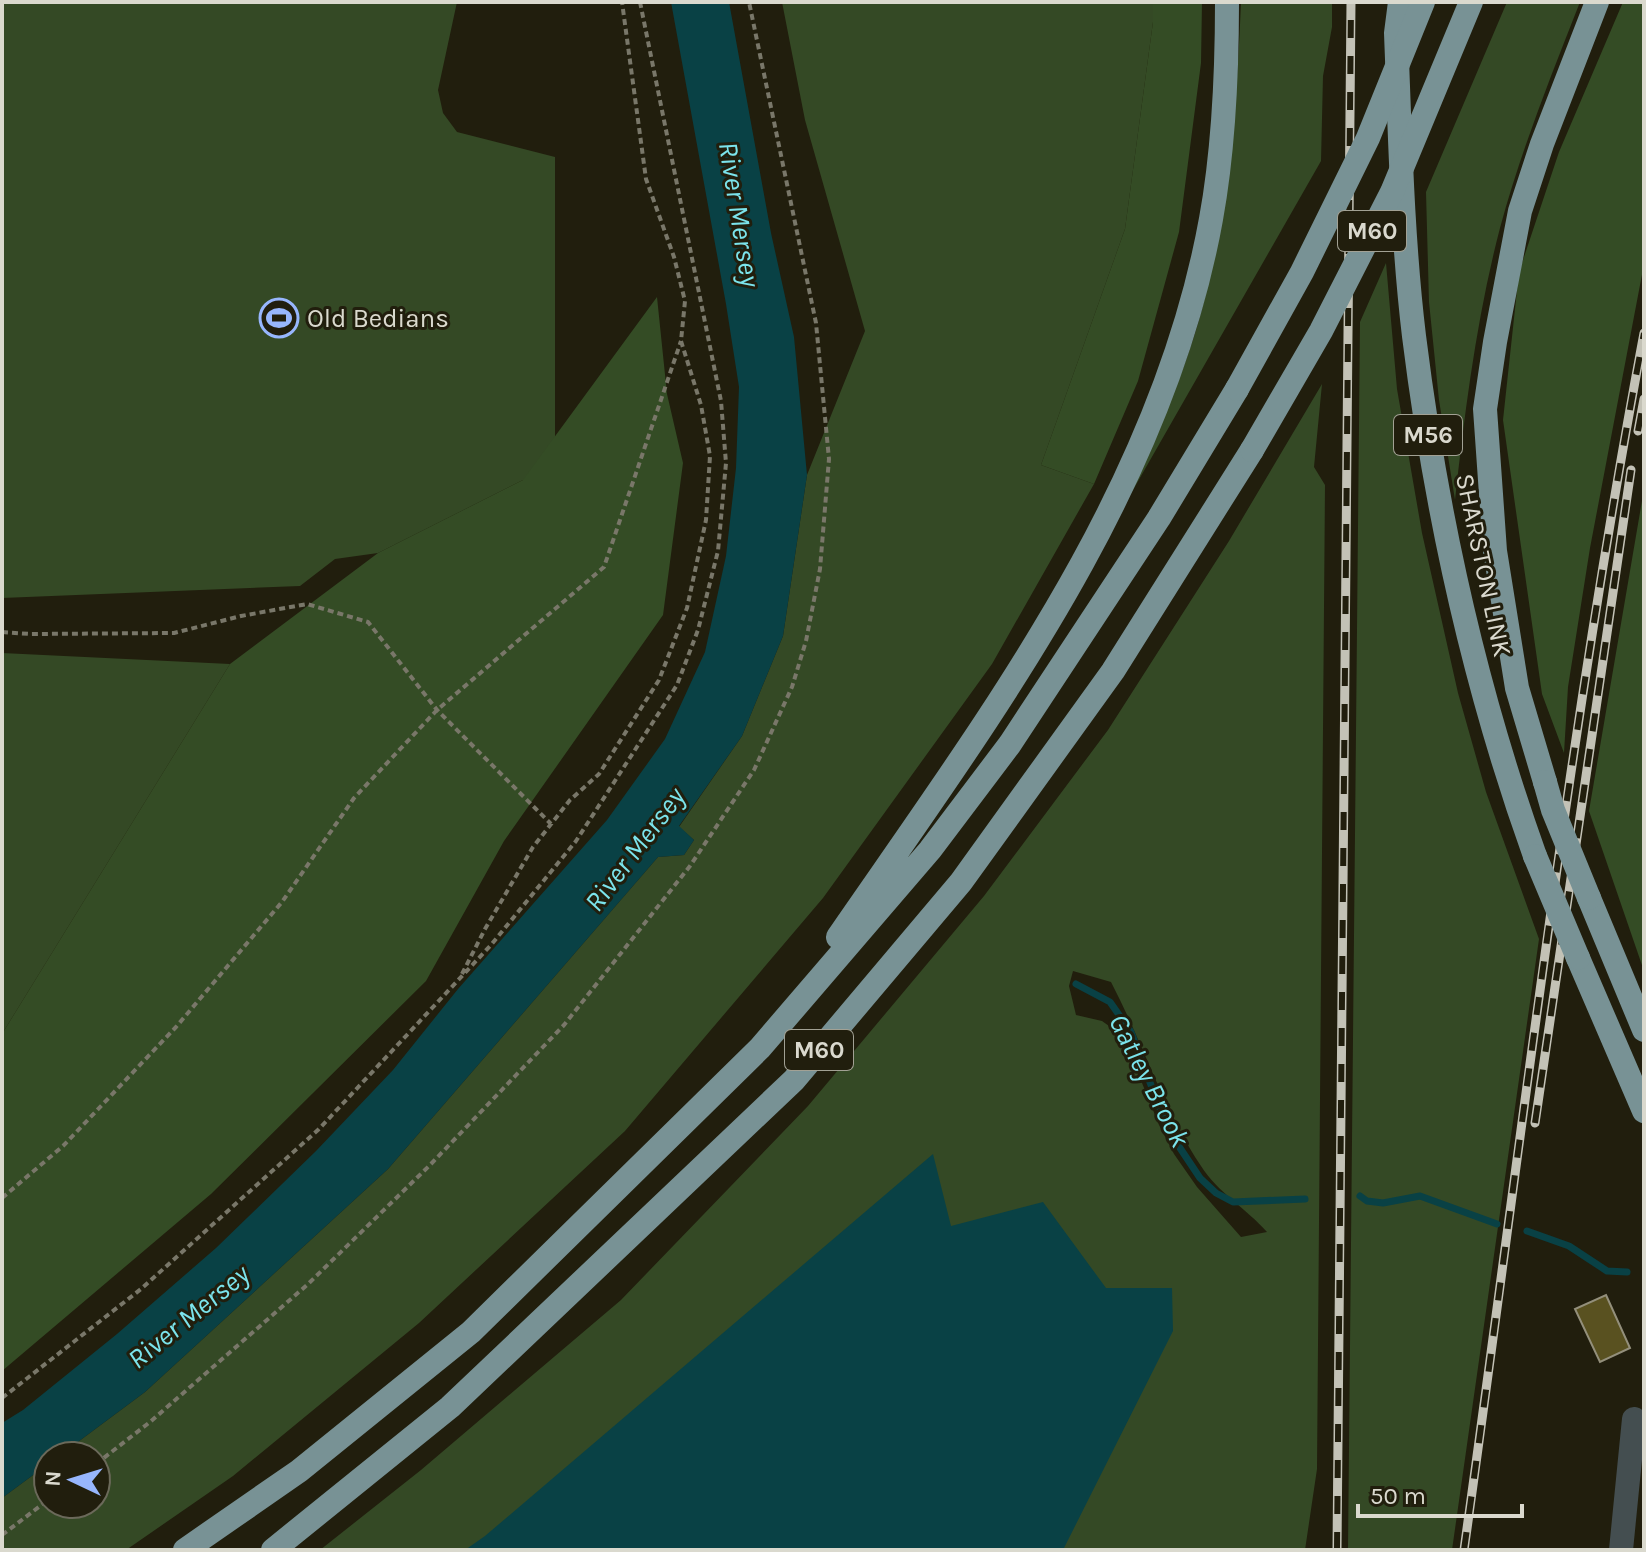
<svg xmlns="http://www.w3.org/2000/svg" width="1646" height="1552" viewBox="0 0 1646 1552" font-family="Karla,sans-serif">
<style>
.green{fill:#344925;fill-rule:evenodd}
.forest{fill:#344c25}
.water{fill:#094145}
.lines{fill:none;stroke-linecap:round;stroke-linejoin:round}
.stream{stroke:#094145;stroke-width:7}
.building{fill:#595120;stroke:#938f7b;stroke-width:2}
.path{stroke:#797769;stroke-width:4;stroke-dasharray:6 4;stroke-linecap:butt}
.minor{stroke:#444e50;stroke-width:24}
.highway{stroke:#789295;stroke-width:24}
.rail-casing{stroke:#c3c2b6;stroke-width:9}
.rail{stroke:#211e0d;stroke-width:6;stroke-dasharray:18;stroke-linecap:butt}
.highway-bridge{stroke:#789295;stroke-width:24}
.labels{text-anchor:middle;stroke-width:6;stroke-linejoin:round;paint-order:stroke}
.shield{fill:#211e0d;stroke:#a2a194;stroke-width:2}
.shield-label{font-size:24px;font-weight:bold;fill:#dad9ce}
.poi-label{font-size:26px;fill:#dad9ce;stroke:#211e0d;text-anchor:start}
.street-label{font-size:26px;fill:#dad9ce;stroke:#211e0d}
.water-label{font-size:28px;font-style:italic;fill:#7be4ec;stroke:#211e0d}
</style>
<rect width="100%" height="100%" fill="#211e0d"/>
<path class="green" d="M2 2H457L438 90 443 113 457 132 555 157V480H523L378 553 335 559 300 586 2 598Z
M782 2H1153V22L1125 229 1041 465 1094 484 992 664 823 898 625 1131 419 1323 233 1476 126 1550H2V1498L48 1464V1504H96V1456H59L145 1392 388 1169 658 857 684 855 694 840 679 827 742 736 783 636 807 475 865 331 805 120Z
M1241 2H1332V27L1323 76 1321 161 1129 497C1155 436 1185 374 1202 309 1228 208 1237 106 1241 2Z
M1507 2H1580C1551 76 1521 150 1500 228 1477 316 1465 409 1455 500L1439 400 1429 302 1426 192Z
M1386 263 1397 389 1422 533 1458 693 1486 792 1539 939 1452 1550H1348L1360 322Z
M1322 384 1314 467 1325 485 1317 1469 1305 1550H320L421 1470 621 1300 808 1106 984 896 1108 730 1229 541ZM1073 971 1111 982C1143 1043 1163 1109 1201 1166 1217 1192 1247 1209 1267 1232L1241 1237 1197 1187 1174 1154 1159 1125 1123 1036 1102 1021 1076 1015 1069 986Z
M2 653 230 664 2 1034Z"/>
<path class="forest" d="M1153 2H1202L1201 63 1179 232 1138 381 1094 484 1041 465 1125 229 1153 22Z
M1623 2H1644V264L1590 548 1568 687 1564 753 1542 694 1503 420 1519 272 1559 152Z
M657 297 667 394 683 463 663 615 504 841 426 981 211 1194 2 1371V1034L230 664 378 553 523 480Z
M1644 489V971L1589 811Z"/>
<path class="water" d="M671 2H729L771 233 794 337 807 475 783 636 742 736 679 826 694 840 684 855 658 857 388 1169 145 1392 59 1456H48V1464L2 1498V1423L23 1410 117 1334 216 1248 316 1151 393 1070 458 989 607 820 665 739 705 652 726 556 736 468 739 387 726 304Z
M933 1154 951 1226 1043 1202 1106 1288H1172L1173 1331 1063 1550H465L485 1536Z"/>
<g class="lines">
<path class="stream" d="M1076 984 1110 1002 1131 1032 1168 1130 1200 1178 1216 1193 1233 1202 1305 1199
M1360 1196 1367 1201 1383 1203 1420 1196 1497 1224
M1527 1231 1569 1246 1607 1271 1627 1272"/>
</g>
<path class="building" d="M1606 1295 1630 1348 1600 1362 1575 1309Z"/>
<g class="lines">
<path class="path" d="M2 632 30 634 174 633 241 616 307 604 368 622 437 710 551 824
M462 974 485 929 533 847 570 800 599 774 659 680 687 608 706 520 710 456 701 405 681 341 685 301 674 257 646 179 622 2
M2 1198 63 1146 176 1027 282 902 354 798 437 710 604 567 681 341
M2 1398 141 1289 319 1129 491 945 576 841 677 685 698 630 718 551 726 463 721 401 640 2
M96 1464 150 1422 307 1285 430 1165 564 1025 690 866 754 770 792 687 806 641 820 569 829 459 816 323 749 2
M2 1535 48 1500"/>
<path class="minor" d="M1621 1550 1634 1419"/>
<path class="highway" d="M1400 2 1396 33C1400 134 1402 236 1414 336 1436 513 1475 689 1535 856
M1545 782 1517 688 1495 551 1485 409 1495 342 1520 211 1542 144 1597 2
M1589 898 1644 1030
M838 937C991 715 1162 490 1211 219 1224 148 1227 73 1227 2
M1578 958 1644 1111
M185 1550 299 1471 471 1332 760 1048 930 850 1010 744 1159 518 1237 389
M273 1550 450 1407 794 1080 961 882 1113 671 1252 450"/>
<g class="rail-casing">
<path id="rail" d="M1638 431 1644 399
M1535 1123 1631 470
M1337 1550 1351 2
M1464 1550C1521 1144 1568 736 1644 333"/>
</g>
<use href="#rail" class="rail"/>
<path class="highway-bridge" d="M1237 389 1302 272 1368 138 1423 2
M1252 450 1321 331 1392 192 1471 2
M1545 782 1553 810 1589 898
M1535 856 1578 958"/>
</g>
<defs>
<g id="stadium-ring" transform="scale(2)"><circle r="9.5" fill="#211e0d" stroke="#97b6fd" stroke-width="1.5"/><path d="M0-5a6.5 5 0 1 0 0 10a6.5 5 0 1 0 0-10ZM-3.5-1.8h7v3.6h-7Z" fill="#97b6fd"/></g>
</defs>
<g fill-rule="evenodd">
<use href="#stadium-ring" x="279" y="318"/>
</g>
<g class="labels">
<g class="shield">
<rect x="1338" y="211" width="68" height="40" rx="6"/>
<rect x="1394" y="415" width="68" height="40" rx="6"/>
<rect x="785" y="1030" width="68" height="40" rx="6"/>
</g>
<g class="shield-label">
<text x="1372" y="239">M60</text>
<text x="1428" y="443">M56</text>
<text x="819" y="1058">M60</text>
</g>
<g class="poi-label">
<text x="307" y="327">Old Bedians</text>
</g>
<g class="street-label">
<text transform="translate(1484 565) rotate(78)" y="9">SHARSTON LINK</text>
</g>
<g class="water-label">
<text transform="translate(740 214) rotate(81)" y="10">River Mersey</text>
<text transform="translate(634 849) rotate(-53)" y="10">River Mersey</text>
<text transform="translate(1150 1080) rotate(63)" y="10">Gatley Brook</text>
<text transform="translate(188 1316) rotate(-39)" y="10">River Mersey</text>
</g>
</g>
<rect width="1646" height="1552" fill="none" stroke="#dad9ce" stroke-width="8"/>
<g transform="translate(72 1480) rotate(274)"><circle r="38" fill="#211e0d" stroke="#6b695a" stroke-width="2"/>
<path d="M0-6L14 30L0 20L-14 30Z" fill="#97b6fd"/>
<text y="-12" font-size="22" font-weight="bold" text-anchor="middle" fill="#dad9ce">N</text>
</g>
<path d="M1358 1504v12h164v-12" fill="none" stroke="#dad9ce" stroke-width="4"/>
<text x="1370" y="1504" font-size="24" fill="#dad9ce" stroke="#211e0d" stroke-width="6" paint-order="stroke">50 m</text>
</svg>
